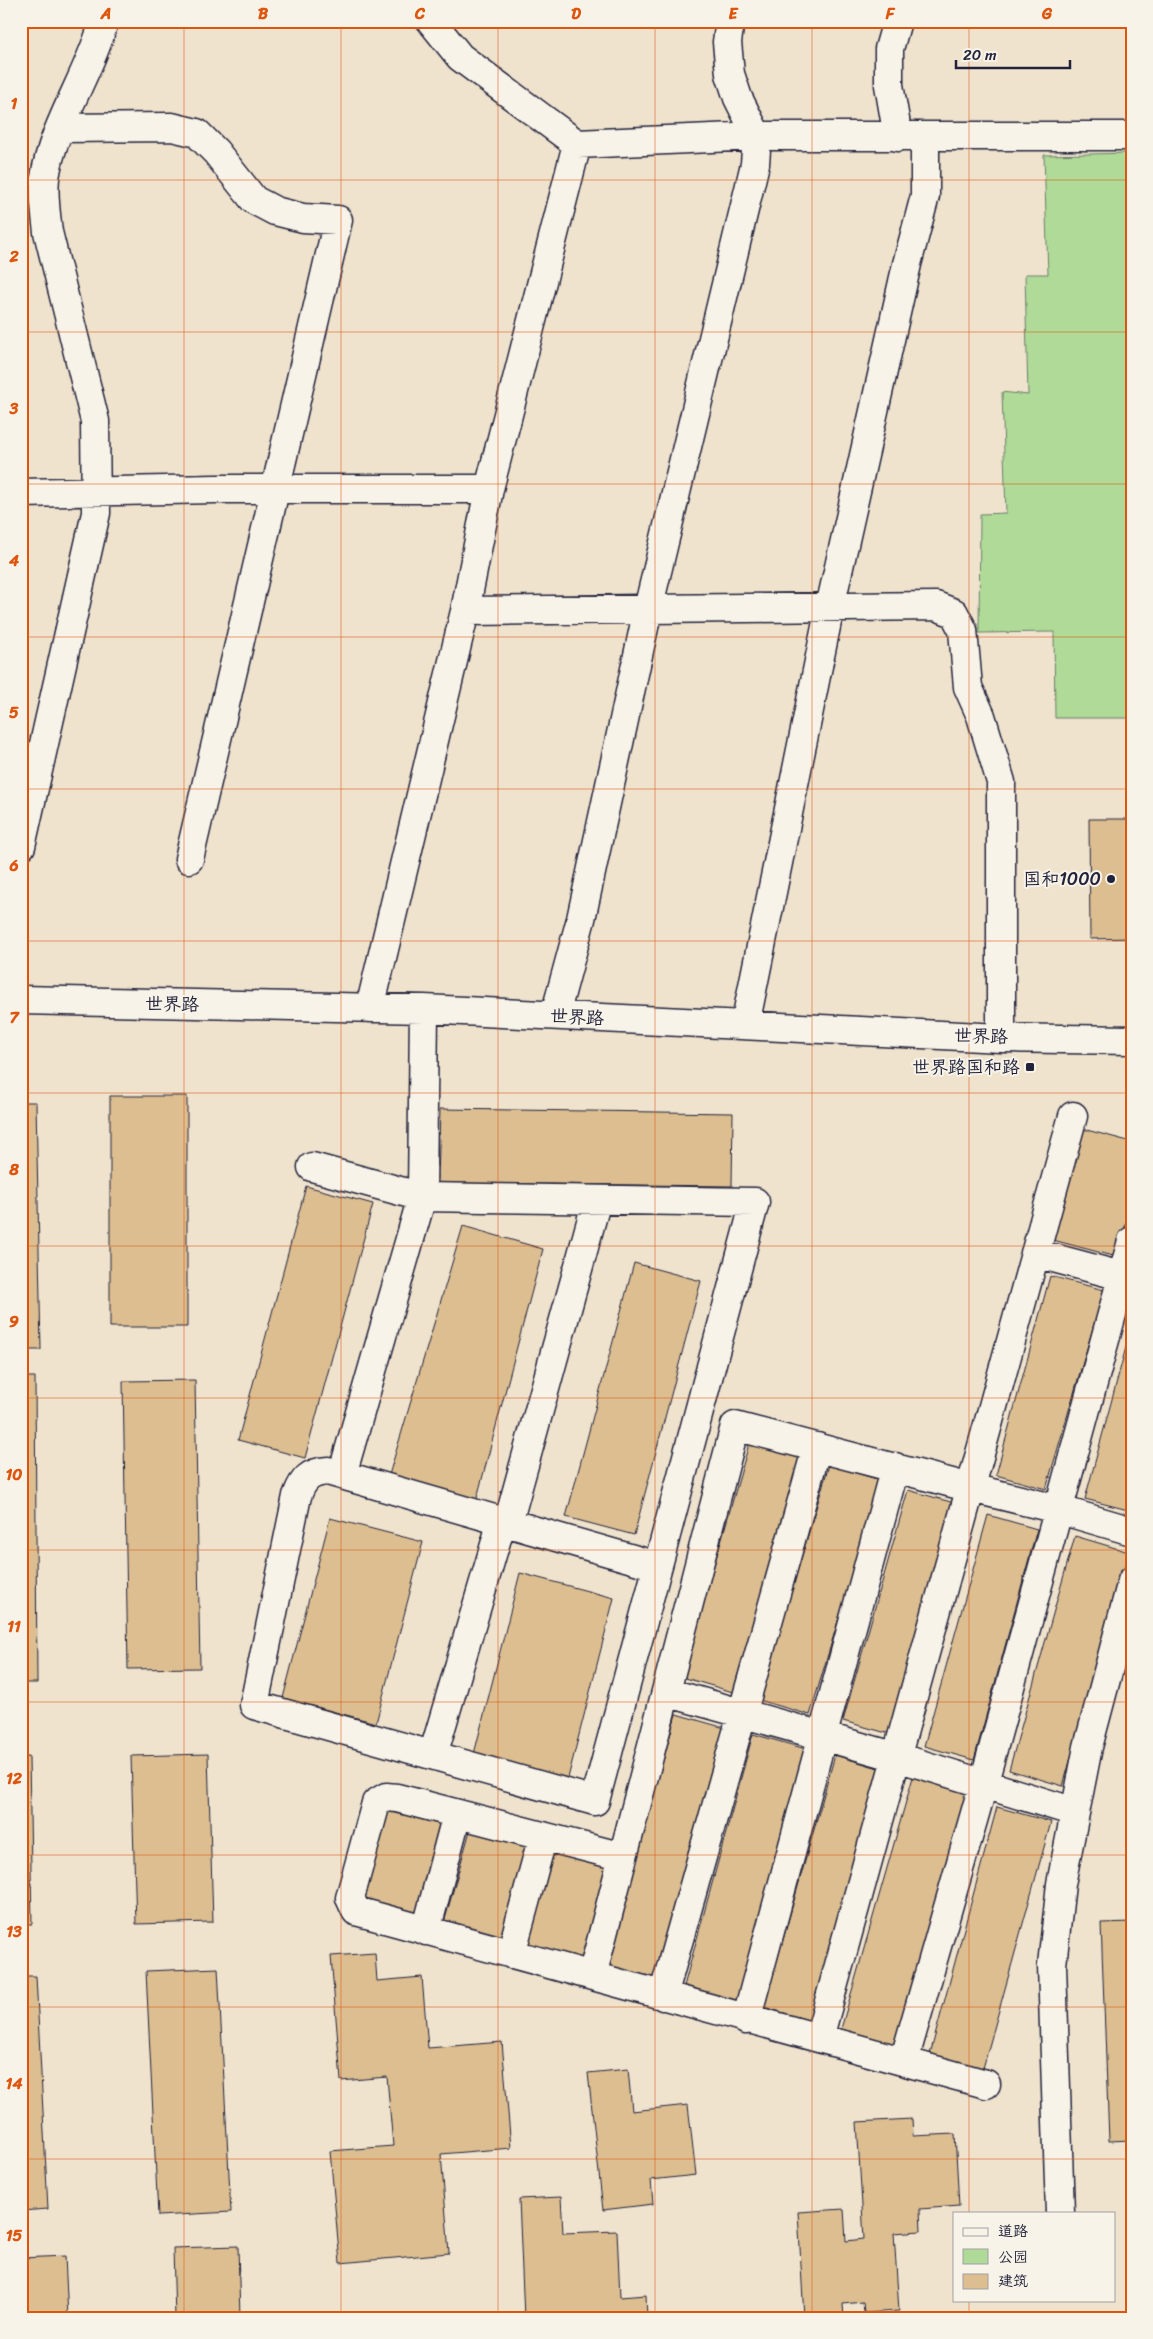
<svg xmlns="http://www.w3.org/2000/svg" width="1153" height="2339" viewBox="0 0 1153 2339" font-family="Sriracha,'LXGW WenKai TC',sans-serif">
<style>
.green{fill:#b0da97;stroke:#697e69}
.building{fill:#dcbe90;stroke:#22223b}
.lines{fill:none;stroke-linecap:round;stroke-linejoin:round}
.minor-casing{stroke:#22223b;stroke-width:31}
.minor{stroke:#f7f3e8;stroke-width:28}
.grid{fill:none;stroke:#de560e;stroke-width:1;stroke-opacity:0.55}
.poi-dot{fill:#22223b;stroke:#f7f3e8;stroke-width:2}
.labels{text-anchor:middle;stroke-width:4;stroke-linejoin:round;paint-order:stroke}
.poi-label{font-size:18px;fill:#22223b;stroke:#f7f3e8;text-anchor:end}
.street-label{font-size:18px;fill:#22223b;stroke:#f7f3e8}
.neatline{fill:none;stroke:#de560e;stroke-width:2}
.grid-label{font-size:16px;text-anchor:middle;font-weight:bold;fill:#de560e}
</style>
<rect width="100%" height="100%" fill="#efe3ce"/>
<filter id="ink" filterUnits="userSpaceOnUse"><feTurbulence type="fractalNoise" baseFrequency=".02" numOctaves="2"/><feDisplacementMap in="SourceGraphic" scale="10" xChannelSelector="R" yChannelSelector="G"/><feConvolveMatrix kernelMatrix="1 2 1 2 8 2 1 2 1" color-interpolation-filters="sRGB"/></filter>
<g filter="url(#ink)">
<path class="green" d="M1132 153V718H1055L1054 632 979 633 980 514 1006 513 1002 392 1028 395 1025 274H1048L1044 155Z"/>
<path class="building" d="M1089 819H1132V938L1090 939Z
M110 1096H187V1327H110Z
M21 1102H36L41 1350H21Z
M440 1109 733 1113 732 1186 438 1183Z
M1083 1129 1132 1142V1200L1117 1257 1053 1240Z
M306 1186 373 1204 305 1458 238 1440Z
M463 1226 543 1249 473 1513 389 1475Z
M634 1263 701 1281 634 1535 566 1517Z
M1050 1276 1104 1290 1046 1489 996 1475Z
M1132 1325V1511L1085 1499Z
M21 1377H35L37 1683H21Z
M195 1380 200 1668 128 1669 123 1381Z
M749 1444 800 1458 733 1692 682 1677Z
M829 1465 880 1480 810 1715 759 1700Z
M908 1490 958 1504 894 1735 843 1721Z
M988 1515 1037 1529 974 1760 924 1746Z
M330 1518 423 1542 376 1723 283 1698Z
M1075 1536 1129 1552 1063 1786 1009 1770Z
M520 1573 614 1598 568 1778 474 1754Z
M676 1714 725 1728 655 1979 606 1966Z
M753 1734 806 1749 737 2001 684 1986Z
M208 1754 213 1922 136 1924 131 1756Z
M835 1755 885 1770 815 2022 764 2007Z
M21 1757H29L32 1924H21Z
M913 1777 968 1793 896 2045 841 2029Z
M385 1805 445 1821 418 1918 360 1901Z
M997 1807 1051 1822 982 2072 929 2058Z
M471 1827 530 1844 502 1940 444 1923Z
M554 1852 610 1867 583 1963 527 1947Z
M1132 1922V2140L1109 2141 1101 1923Z
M375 1953 377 1981 422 1977 428 2048 502 2042 511 2148 441 2154 449 2253 340 2263 330 2151 393 2146 387 2077 341 2081 331 1956Z
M218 1968 231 2212 158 2216 146 1971Z
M21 1976H36L48 2209 21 2211Z
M628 2069 632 2111 688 2105 696 2175 651 2180 653 2204 603 2210 588 2073Z
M912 2119 913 2136 955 2134 959 2206 920 2209 921 2231 894 2233 899 2311 864 2313 863 2302 843 2304 844 2318H804L798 2212 844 2209 846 2241 864 2239 857 2122Z
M561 2197 563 2233 617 2231 620 2297 646 2295 647 2318H524L519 2199Z
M238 2246 240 2318H175L173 2248Z
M65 2256 68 2318H21V2258Z"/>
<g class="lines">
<g class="minor-casing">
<path id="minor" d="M431 21 460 57 577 144 757 136H1132
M897 21 889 49V85L898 137
M61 128 172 127 197 133 216 152 254 200 275 211 303 218 338 220 189 859
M21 493 215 489H489
M465 611 936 606 954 613 963 630 968 687 981 716 1001 782V1038
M21 846 96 513 95 421 48 232C46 214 43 196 45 178 52 127 90 73 104 21
M21 1000 424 1009 1001 1038 1132 1040
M370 1008 465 611 489 489 577 144
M555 1015 581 919 648 609 755 164 757 136 738 98 730 74 727 42 730 21
M745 1025 830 607 907 264 925 196V137
M312 1167 422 1197 755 1202 595 1801 254 1705 297 1496C303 1479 310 1472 328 1471L657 1566
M1035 1253 1121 1276
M342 1475 422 1197 424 1009
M508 1523 597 1200
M666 1692 897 1757 1075 1812
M433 1755 502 1521
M623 1857 397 1798 386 1797 376 1803 350 1898 356 1911 986 2084
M426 1931 457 1814
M511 1954 543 1836
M592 1976 735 1426 971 1488 1057 1509 1132 1531
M663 1996 817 1447
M746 2020 895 1467
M819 2038 1073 1116
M904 2061 984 1782 1132 1241
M1060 2213 1052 1965 1061 1884 1088 1747 1132 1581"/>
</g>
<use href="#minor" class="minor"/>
</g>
</g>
<path class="grid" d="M184 21V2318M341 21V2318M498 21V2318M655 21V2318M812 21V2318M969 21V2213M21 180H1132M21 332H1132M21 484H1132M21 637H1132M21 789H1132M21 941H1132M21 1093H1132M21 1246H1132M21 1398H1132M21 1550H1132M21 1702H1132M21 1855H1132M21 2007H1132M21 2159H1132M969 2300V2318"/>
<g class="poi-dot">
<circle cx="1111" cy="879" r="5"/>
<rect x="1025" y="1062" width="10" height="10" rx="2.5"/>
</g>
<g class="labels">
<g class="poi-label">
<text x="1101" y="885">国和1000</text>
<text x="1020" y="1073">世界路国和路</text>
</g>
<g class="street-label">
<text transform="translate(172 1004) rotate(1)" y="6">世界路</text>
<text transform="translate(577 1017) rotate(3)" y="6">世界路</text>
<text transform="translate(981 1036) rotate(2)" y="6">世界路</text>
</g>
</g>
<rect width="1153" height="2339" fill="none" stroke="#f7f3e8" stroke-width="55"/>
<rect x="953" y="2212" width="162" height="90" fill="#f7f3e8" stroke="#a29fa3"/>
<rect x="963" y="2228" width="25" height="8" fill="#f7f3e8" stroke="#a29fa3"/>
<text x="998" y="2236" font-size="15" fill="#22223b">道路</text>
<rect x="963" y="2249" width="25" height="15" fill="#b0da97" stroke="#a29fa3"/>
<text x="998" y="2262" font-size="15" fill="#22223b">公园</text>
<rect x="963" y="2274" width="25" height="15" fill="#dcbe90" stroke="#a29fa3"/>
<text x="998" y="2286" font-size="15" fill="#22223b">建筑</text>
<path d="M956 60v8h114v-8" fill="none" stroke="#22223b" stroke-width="2.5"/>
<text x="963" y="60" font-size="15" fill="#22223b" stroke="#f7f3e8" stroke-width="4" paint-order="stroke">20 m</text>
<rect x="28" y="28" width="1098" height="2284" class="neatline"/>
<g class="grid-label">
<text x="106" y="19">A</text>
<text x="263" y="19">B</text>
<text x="420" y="19">C</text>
<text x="576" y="19">D</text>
<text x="733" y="19">E</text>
<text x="890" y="19">F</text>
<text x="1047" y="19">G</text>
<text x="14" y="109">1</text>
<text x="14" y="262">2</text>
<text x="14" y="414">3</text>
<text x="14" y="566">4</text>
<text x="14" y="718">5</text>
<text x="14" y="871">6</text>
<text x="14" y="1023">7</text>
<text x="14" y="1175">8</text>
<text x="14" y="1327">9</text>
<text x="14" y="1480">10</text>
<text x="14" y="1632">11</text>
<text x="14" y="1784">12</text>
<text x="14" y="1937">13</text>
<text x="14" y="2089">14</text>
<text x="14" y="2241">15</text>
</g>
</svg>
